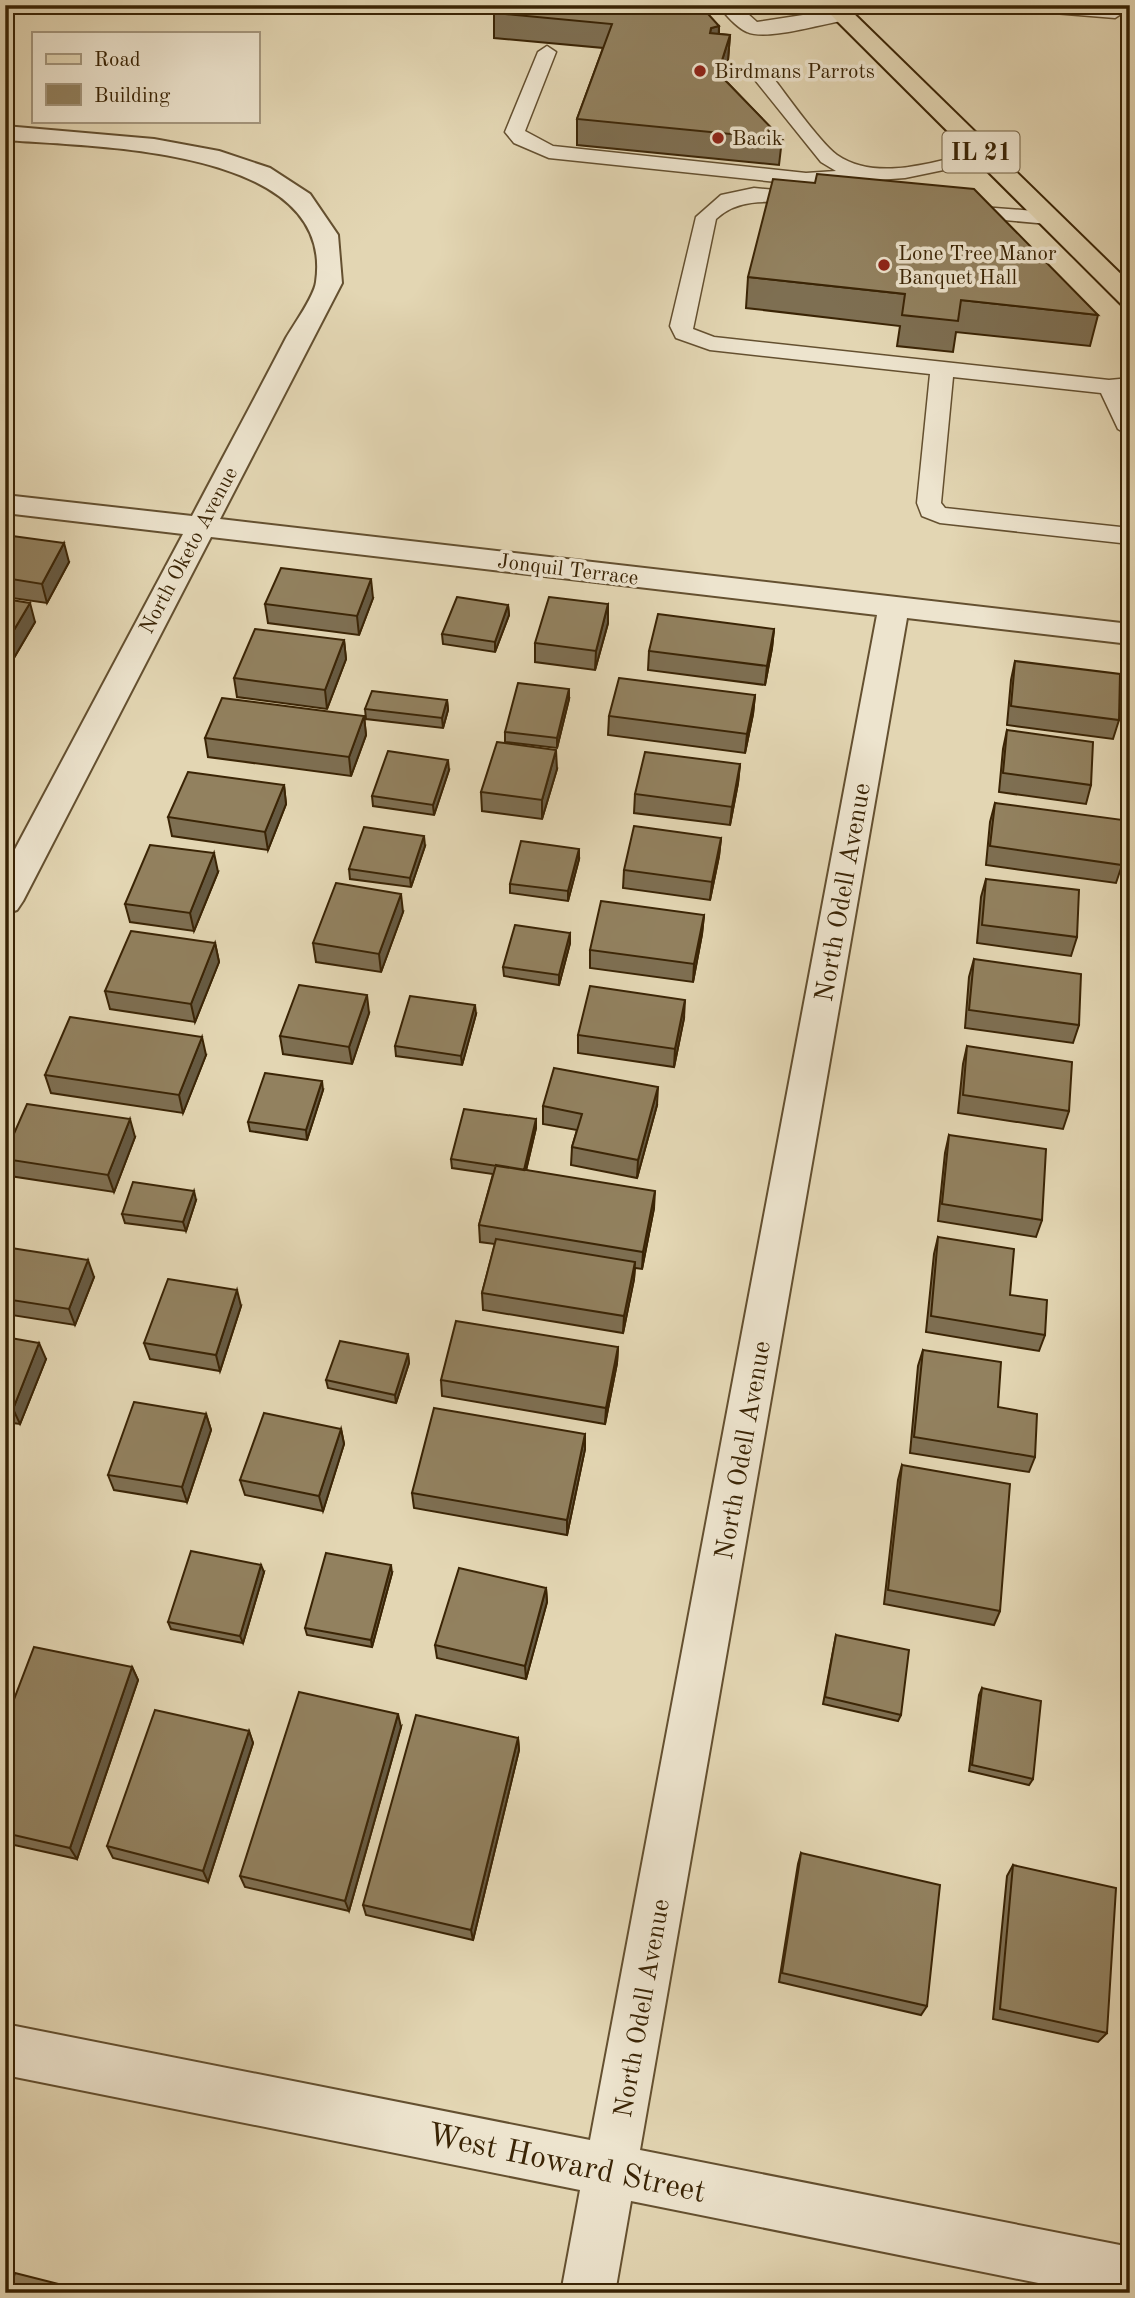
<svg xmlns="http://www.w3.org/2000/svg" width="1135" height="2298" viewBox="0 0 1135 2298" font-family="'Old Standard TT',serif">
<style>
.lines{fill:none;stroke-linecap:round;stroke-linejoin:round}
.service-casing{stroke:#645030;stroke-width:3}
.minor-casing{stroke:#645030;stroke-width:4}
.primary-casing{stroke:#3a2405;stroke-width:4}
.service{fill:#ede4ce;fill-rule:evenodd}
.minor{fill:#ede4ce;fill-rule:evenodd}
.primary{fill:#e3d6b3;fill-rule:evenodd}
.wall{fill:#7e6f52;stroke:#3a2405;stroke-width:2}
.shaded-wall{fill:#665a42;stroke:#3a2405;stroke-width:2}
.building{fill:#92815f;stroke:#3a2405;stroke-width:2}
.poi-dot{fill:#8f2418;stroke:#ede4ce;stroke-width:2.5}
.labels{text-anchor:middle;stroke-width:7;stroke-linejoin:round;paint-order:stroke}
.far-poi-label{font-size:21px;fill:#3a2405;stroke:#ede4ce;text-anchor:start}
.far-street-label{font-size:21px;fill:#3a2405;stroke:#ede4ce}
.shield{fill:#ede4ce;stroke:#705e41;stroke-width:2}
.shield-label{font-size:24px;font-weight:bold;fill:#3a2405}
.street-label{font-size:26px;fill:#3a2405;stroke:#ede4ce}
.near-street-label{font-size:32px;fill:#3a2405;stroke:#ede4ce}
</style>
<rect width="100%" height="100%" fill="#e3d6b3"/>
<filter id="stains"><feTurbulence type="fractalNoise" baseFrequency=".00286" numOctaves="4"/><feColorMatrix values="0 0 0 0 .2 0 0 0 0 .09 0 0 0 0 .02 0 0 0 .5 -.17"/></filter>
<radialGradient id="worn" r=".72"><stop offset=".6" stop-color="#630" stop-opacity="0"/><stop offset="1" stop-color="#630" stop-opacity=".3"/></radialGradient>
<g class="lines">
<g class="service-casing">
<path id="service" d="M718 5H738L757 22 842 9 851 15 842 21C821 24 766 41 747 32 737 28 725 14 718 5Z
M1020 5H1120L1124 12 1115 18 1029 11Z
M547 46 556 52 525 131 553 146 806 173 836 171 821 162 751 75 748 71 751 67H765C781 87 819 142 837 155 879 184 941 159 985 150L995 156 992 160 905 178 806 185 549 158 514 143 505 132 538 52Z
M754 188 810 193 820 199C808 215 752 185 716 219L693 329 714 337 1109 380 1130 378V392H1123L1130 406V436L1118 429 1101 393 953 377 941 503 945 508 1130 528V544L940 523 922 516 917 503 930 374 710 350 676 338 670 326 696 217 721 195Z
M955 205 1048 212 1058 218 1048 224 948 215 945 211 948 207Z"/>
</g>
<g class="minor-casing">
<path id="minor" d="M5 126 154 139 219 151 270 168 310 194 338 235 342 283 220 519 1130 624V644L907 618 640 2150 1130 2247V2293H1088L631 2201 615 2293H561L580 2190 5 2075V2024L590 2140 877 615 211 537 23 901 17 910 5 914V868L183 534 5 513V495L192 516C223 457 255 398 286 338 294 324 314 297 316 282 336 146 92 147 5 140Z"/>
</g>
<g class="primary-casing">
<path id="primary" d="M821 5H845L1130 283V306L1121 304Z"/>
</g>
<use href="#service" class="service"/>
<use href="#minor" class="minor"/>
<use href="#primary" class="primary"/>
</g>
<path class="wall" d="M494 13 719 26V34L730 35 728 60 723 78 782 139 779 165 577 145V119L603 48 494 38Z
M748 277 1098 315 1090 346 956 332 953 352 897 346 900 326 746 308Z
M5 535 69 562 47 603 5 597Z
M373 598 359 635 268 623 265 604Z
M5 599 35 622 8 668H5Z
M608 604V623L595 670 535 662V643Z
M508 605 509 615 495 652 443 644 442 634Z
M774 629 772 648 765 685 648 670 649 651Z
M344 640 346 659 327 709 237 697 234 678Z
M1015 661 1119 720 1113 739 1007 725 1011 680Z
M755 695 753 714 745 753 608 735 609 716Z
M569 699 557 748 505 742V732Z
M447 700 448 710 443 728 366 719 365 709Z
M364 716 366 735 351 776 208 757 205 738Z
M1007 730 1091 785 1086 804 999 792 1003 749Z
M740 764 738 783 730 825 634 813 635 794Z
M557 769 542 819 482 811 481 792Z
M449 770 434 815 373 806 372 796Z
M284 785 286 804 268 850 172 836 168 817Z
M995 803 1122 865 1116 883 986 865 990 822Z
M721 838 719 856 710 900 623 888 624 870Z
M425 846 411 887 350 879 349 869Z
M579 859 568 901 510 893V884Z
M218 872 194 931 130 922 125 904Z
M986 879 1077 937 1071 956 977 943 981 897Z
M403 912 381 972 316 962 313 943Z
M704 915 702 934 693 982 590 968V950Z
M570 933V943L559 985 504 976 503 967Z
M215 943 219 962 195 1022 110 1009 105 991Z
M974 959 1079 1025 1073 1043 965 1028 969 977Z
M369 1013 352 1064 283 1054 280 1036Z
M476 1014 462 1065 396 1056 395 1046Z
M684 1018 674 1067 578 1053V1035Z
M967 1046 1069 1111 1063 1129 958 1113 963 1064Z
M206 1055 183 1113 51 1093 45 1075Z
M323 1090 307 1140 250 1131 248 1122Z
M657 1105 637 1178 571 1165 572 1147 577 1130 543 1124V1106Z
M536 1119V1128L526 1170 654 1208 642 1269 635 1268 634 1279 623 1333 483 1310 482 1293 495 1244 480 1242 479 1225 493 1174 452 1168 451 1159Z
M949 1135 1042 1220 1036 1237 938 1221 945 1153Z
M135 1137 114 1192 10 1176 5 1163V1154Z
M196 1200 186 1231 125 1223 122 1214Z
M938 1237 1010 1295 1045 1335 1039 1351 926 1332 934 1254Z
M5 1247 94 1277 75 1325 5 1314Z
M241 1306 220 1371 150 1359 144 1343Z
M1130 1328V1373H1125L1127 1335Z
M5 1337 46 1359 20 1424 5 1422Z
M618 1347 617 1363 605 1424 442 1396 441 1380Z
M923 1350 998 1407 1035 1457 1029 1472 910 1453 918 1366Z
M408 1354 409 1363 396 1403 328 1388 326 1380Z
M206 1414 211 1430 187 1502 114 1490 108 1475Z
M341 1429 344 1444 323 1511 245 1495 240 1480Z
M585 1434V1449L567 1535 414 1508 412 1493Z
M902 1465 1000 1611 994 1625 884 1604 898 1480Z
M264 1572 243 1643 171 1629 168 1622Z
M392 1573 372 1647 307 1635 305 1628Z
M546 1588 547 1602 526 1679 437 1658 435 1645Z
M836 1635 901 1715 898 1721 823 1704Z
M132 1667 138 1680 77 1859 5 1843V1723Z
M982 1688 1033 1779 1029 1785 969 1771 979 1695Z
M401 1727 349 1911 245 1887 240 1876Z
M249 1731 253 1743 208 1882 113 1858 107 1846Z
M518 1738 519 1750 473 1940 366 1915 363 1905Z
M801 1853 927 2006 921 2015 779 1982 798 1864Z
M1013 1865 1107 2033 1098 2042 993 2019 1007 1876Z"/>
<path class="shaded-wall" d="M719 26 718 51 710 33 711 28Z
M730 35 728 60 717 99 718 73Z
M64 543 69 562 47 603 42 584Z
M371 579 373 598 359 635 357 616Z
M30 603 35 622 8 668 5 658V645Z
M608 604V623L595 670 596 651Z
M508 605 509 615 495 652V642Z
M774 629 772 648 765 685 767 666Z
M344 640 346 659 327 709 325 690Z
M569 689V699L557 748V738Z
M755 695 753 714 745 753 747 734Z
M447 700 448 710 443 728 442 718Z
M364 716 366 735 351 776 349 757Z
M556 750 557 769 542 819V800Z
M448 760 449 770 434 815 433 805Z
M740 764 738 783 730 825 732 807Z
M284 785 286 804 268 850 265 832Z
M424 836 425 846 411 887 410 878Z
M721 838 719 856 710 900 712 882Z
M579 849V859L568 901V891Z
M214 853 218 872 194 931 190 913Z
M401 894 403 912 381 972 379 954Z
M704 915 702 934 693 982 694 964Z
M570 933V943L559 985V975Z
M215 943 219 962 195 1022 191 1004Z
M367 995 369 1013 352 1064 349 1047Z
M685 1000 684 1018 674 1067 675 1049Z
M475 1005 476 1014 462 1065 461 1056Z
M202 1037 206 1055 183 1113 179 1095Z
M322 1081 323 1090 307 1140 306 1130Z
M658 1087 657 1105 637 1178 638 1160Z
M130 1119 135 1137 114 1192 108 1175Z
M536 1119V1128L524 1179V1170Z
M194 1191 196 1200 186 1231 183 1222Z
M655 1191 654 1208 642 1269 643 1252Z
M88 1260 94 1277 75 1325 69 1309Z
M635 1262 634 1279 623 1333 624 1316Z
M237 1290 241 1306 220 1371 216 1355Z
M39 1343 46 1359 20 1424 13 1409Z
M618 1347 617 1363 605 1424 606 1408Z
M408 1354 409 1363 396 1403 395 1395Z
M206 1414 211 1430 187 1502 182 1487Z
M341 1429 344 1444 323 1511 319 1496Z
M585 1434V1449L567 1535V1520Z
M261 1565 264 1572 243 1643 240 1636Z
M391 1565 392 1573 372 1647 371 1640Z
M546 1588 547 1602 526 1679 525 1666Z
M132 1667 138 1680 77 1859 70 1848Z
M398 1714 401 1727 349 1911 345 1901Z
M249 1731 253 1743 208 1882 203 1871Z
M518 1738 519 1750 473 1940 471 1930Z"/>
<path class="building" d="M497 5H700L719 26 711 28 710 33 730 35 718 73 782 139 577 119 612 24 494 13Z
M817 174 974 189 1098 315 961 300 958 321 902 315 905 294 748 277 773 179 815 183Z
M5 535 64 543 42 584 5 578Z
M281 568 371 579 357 616 265 604Z
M457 597 508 605 495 642 442 634Z
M549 597 608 604 596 651 535 643Z
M5 599 30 603 5 645Z
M658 614 774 629 767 666 649 651Z
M255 629 344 640 325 690 234 678Z
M1015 661 1120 674 1119 720 1011 706Z
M619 678 755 695 747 734 609 716Z
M518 683 569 689 557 738 505 732Z
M372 691 447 700 442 718 365 709Z
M222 698 364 716 349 757 205 738Z
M1007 730 1093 742 1091 785 1003 773Z
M497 742 556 750 542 800 481 792Z
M388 751 448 760 433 805 372 796Z
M645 752 740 764 732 807 635 794Z
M188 772 284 785 265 832 168 817Z
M995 803 1123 820 1122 865 990 846Z
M634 826 721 838 712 882 624 870Z
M364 827 424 836 410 878 349 869Z
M521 841 579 849 568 891 510 884Z
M150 845 214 853 190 913 125 904Z
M986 879 1079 890 1077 937 982 925Z
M336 883 401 894 379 954 313 943Z
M601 901 704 915 694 964 590 950Z
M515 925 570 933 559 975 503 967Z
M131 931 215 943 191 1004 105 991Z
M974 959 1081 974 1079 1025 969 1010Z
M299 985 367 995 349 1047 280 1036Z
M590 986 685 1000 675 1049 578 1035Z
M410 996 475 1005 461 1056 395 1046Z
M70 1017 202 1037 179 1095 45 1075Z
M967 1046 1072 1062 1069 1111 963 1095Z
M554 1068 658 1087 638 1160 572 1147 582 1114 543 1106Z
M265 1073 322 1081 306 1130 248 1122Z
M27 1104 130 1119 108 1175 5 1159V1154Z
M464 1109 536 1119 524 1170 451 1159Z
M949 1135 1046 1149 1042 1220 942 1204Z
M496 1165 655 1191 643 1252 479 1225Z
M133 1182 194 1191 183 1222 122 1214Z
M938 1237 1014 1249 1010 1295 1047 1300 1045 1335 931 1316Z
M496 1239 635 1262 624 1316 482 1293Z
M5 1247 88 1260 69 1309 5 1299Z
M168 1279 237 1290 216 1355 144 1343Z
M456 1321 618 1347 606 1408 441 1380Z
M5 1337 39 1343 13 1409 5 1407Z
M340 1341 408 1354 395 1395 326 1380Z
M923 1350 1001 1362 998 1407 1037 1414 1035 1457 914 1437Z
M134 1402 206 1414 182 1487 108 1475Z
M434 1408 585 1434 567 1520 412 1493Z
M264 1413 341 1429 319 1496 240 1480Z
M902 1465 1010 1484 1000 1611 888 1590Z
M191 1551 261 1565 240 1636 168 1622Z
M326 1553 391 1565 371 1640 305 1628Z
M459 1568 546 1588 525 1666 435 1645Z
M836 1635 909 1650 901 1715 825 1697Z
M34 1647 132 1667 70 1848 5 1833V1723Z
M982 1688 1041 1701 1033 1779 972 1765Z
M299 1692 398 1714 345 1901 240 1876Z
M155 1710 249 1731 203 1871 107 1846Z
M416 1715 518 1738 471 1930 363 1905Z
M801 1853 940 1885 927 2006 782 1973Z
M1013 1865 1116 1888 1107 2033 1000 2009Z
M15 2273 94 2293H9Z"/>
<g class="poi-dot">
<circle cx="700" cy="71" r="7"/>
<circle cx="718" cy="138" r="7"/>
<circle cx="884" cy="265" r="7"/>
</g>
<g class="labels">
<g class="far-poi-label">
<text x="714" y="78">Birdmans Parrots</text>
<text x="732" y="145">Bacik</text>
<text x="898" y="260">Lone Tree Manor<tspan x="898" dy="24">Banquet Hall</tspan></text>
</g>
<g class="far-street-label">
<text transform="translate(188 550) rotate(-62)" y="7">North Oketo Avenue</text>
<text transform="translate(568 569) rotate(7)" y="7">Jonquil Terrace</text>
</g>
<rect class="shield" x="942.5" y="131.5" width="77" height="41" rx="5"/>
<g class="shield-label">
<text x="981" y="160">IL 21</text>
</g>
<g class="street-label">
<text transform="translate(842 892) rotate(-80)" y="9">North Odell Avenue</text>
<text transform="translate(742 1450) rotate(-80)" y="9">North Odell Avenue</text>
<text transform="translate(641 2008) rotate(-80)" y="9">North Odell Avenue</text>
</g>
<g class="near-street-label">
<text transform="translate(567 2162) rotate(12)" y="11">West Howard Street</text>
</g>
</g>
<rect width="1135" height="2298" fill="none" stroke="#e3d6b3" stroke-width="28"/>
<rect x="7" y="7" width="1121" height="2284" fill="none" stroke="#3a2405" stroke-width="3.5"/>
<rect x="14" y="14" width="1107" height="2270" fill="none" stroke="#3a2405" stroke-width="2"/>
<rect x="32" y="32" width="228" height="91" fill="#ede4ce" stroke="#a5977e" stroke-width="2"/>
<rect x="46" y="54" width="35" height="10" fill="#e3d6b3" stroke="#a5977e" stroke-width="2"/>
<text x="94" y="66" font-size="21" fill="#3a2405">Road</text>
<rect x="46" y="84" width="35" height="21" fill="#92815f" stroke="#a5977e" stroke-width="2"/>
<text x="94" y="102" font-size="21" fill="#3a2405">Building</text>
<rect width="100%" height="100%" filter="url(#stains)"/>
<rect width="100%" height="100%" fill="url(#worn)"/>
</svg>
